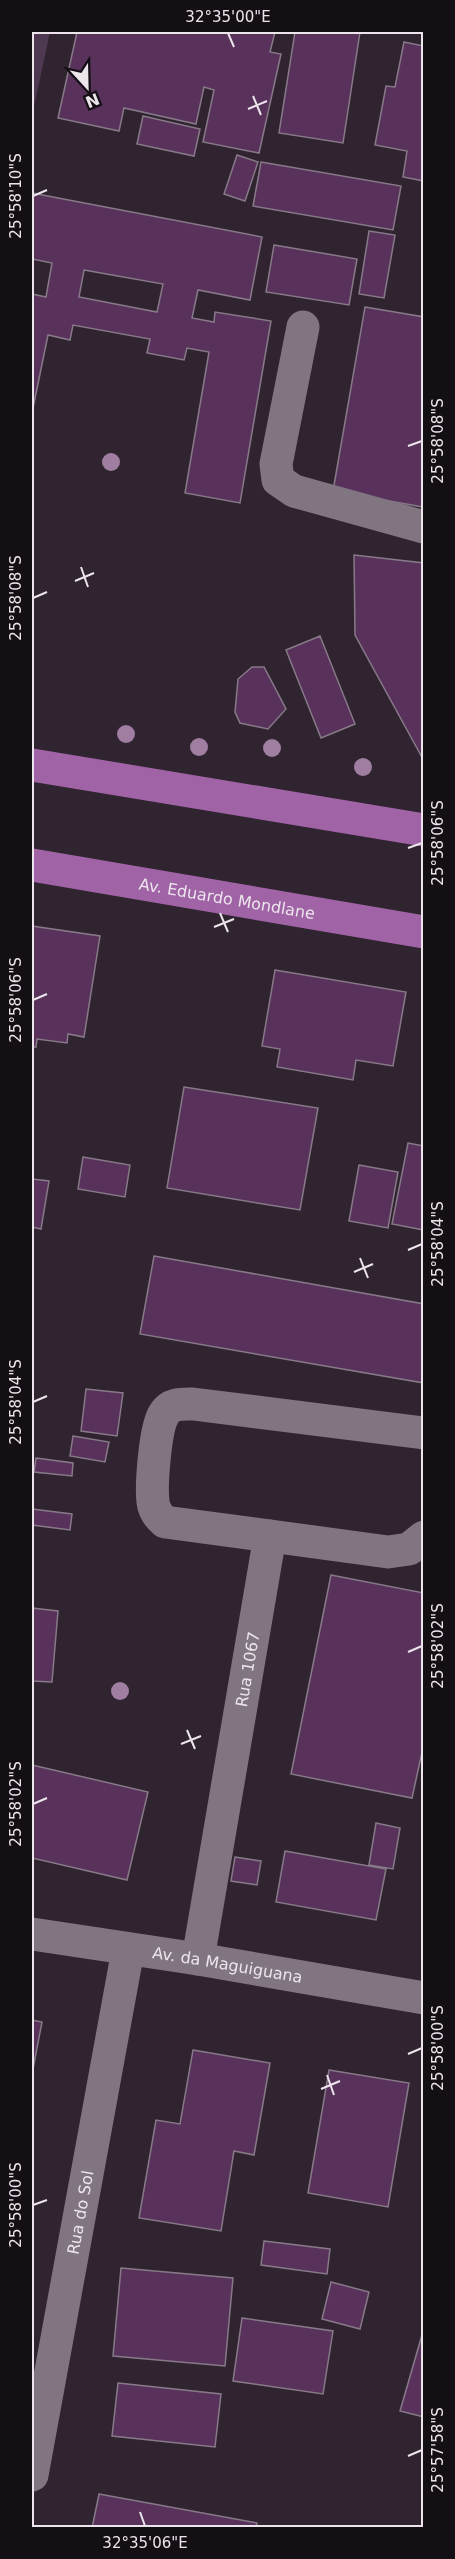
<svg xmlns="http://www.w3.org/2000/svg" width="455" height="2559" viewBox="0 0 455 2559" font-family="'DejaVu Sans',sans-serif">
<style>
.green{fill:#4f3851}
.building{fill:#59325c;stroke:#877a88;stroke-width:1.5;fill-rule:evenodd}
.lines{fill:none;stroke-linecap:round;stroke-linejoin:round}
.minor{stroke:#817582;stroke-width:33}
.major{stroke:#a064a6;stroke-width:33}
.tree{fill:#9f7ea1}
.ticks{fill:none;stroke:#ece5ec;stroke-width:2}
.labels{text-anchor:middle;stroke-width:4.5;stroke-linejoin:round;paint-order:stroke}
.street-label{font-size:16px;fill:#ece5ec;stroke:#140f14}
.neatline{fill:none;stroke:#ece5ec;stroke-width:2}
.ticks-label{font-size:15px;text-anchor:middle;fill:#ece5ec}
</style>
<rect width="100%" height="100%" fill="#2f242f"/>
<path class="green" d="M32 32H50L32 116Z"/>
<path class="building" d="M77 32H275L270 52 281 54 259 153 203 142 214 90 204 87 196 124 124 108 119 131 58 118Z
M295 32H360L343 143 279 133Z
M404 42 424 46V181L403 177 407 151 375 145 386 86 395 87Z
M143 116 200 129 194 156 137 144Z
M237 155 258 162 245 201 224 194Z
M261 162 401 186 393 230 253 206Z
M32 193 262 237 250 300 198 290 192 318 214 322 215 312 271 321 240 503 185 493 209 352 187 348 184 360 147 353 150 339 73 325 70 340 48 335 32 413V294L46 297 52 263 32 259ZM84 270 163 284 157 312 79 297Z
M369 231 395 235 384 298 359 294Z
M274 245 357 259 349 305 266 292Z
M365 307 424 317 423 507 333 491Z
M354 555 424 563V761L355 635Z
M320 636 355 724 321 738 286 650Z
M252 667H264L286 709 268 729 240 723 235 712 238 679Z
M32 926 100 936 84 1037 68 1034 67 1043 37 1039 36 1047H32Z
M275 970 406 992 393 1066 356 1060 353 1080 277 1067 280 1049 262 1046Z
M184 1087 318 1108 300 1210 167 1188Z
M408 1143 424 1146V1230L392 1224Z
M83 1157 130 1165 125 1197 78 1189Z
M359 1165 398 1172 388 1228 349 1221Z
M32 1179 49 1181 41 1229 32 1227Z
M154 1256 424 1304V1383L140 1334Z
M86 1389 123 1393 117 1436 81 1431Z
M73 1436 109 1442 105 1462 70 1456Z
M36 1458 73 1463 72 1476 34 1472Z
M32 1509 72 1514 70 1530 32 1525Z
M331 1575 424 1593V1743L412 1798 291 1774Z
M32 1608 58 1611 52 1682 32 1681Z
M32 1765 148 1792 127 1880 32 1858Z
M376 1823 400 1828 393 1869 369 1865Z
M285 1851 386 1869 376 1920 276 1902Z
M235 1857 261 1861 257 1885 231 1881Z
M32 2020 42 2022 32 2074Z
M193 2050 270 2063 254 2155 234 2151 221 2231 139 2218 156 2120 180 2124Z
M329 2070 409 2083 388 2207 308 2193Z
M264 2241 330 2249 327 2274 261 2265Z
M121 2268 233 2278 225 2366 113 2356Z
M331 2282 369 2292 360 2329 322 2319Z
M242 2318 333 2331 323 2394 233 2381Z
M424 2328V2417L400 2411Z
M118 2383 221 2394 215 2447 112 2436Z
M99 2494 257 2523 256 2528H92Z"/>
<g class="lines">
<g class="minor">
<path d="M303 327 276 464 278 480 294 491 424 527"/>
<path d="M270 1536 165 1522C159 1517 154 1511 153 1502 151 1485 155 1428 164 1414 170 1403 182 1404 193 1404L424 1433"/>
<path id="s1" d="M32 1934 198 1959 424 1998"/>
<path id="s2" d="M198 1959 270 1536 388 1552 409 1549 424 1537"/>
<path id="s3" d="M32 2475 128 1950"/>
</g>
<g class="major">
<path d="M32 765 424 830"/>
<path id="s4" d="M32 865 424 932"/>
</g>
</g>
<g class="tree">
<circle cx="111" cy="462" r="9"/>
<circle cx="126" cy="734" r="9"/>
<circle cx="199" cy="747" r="9"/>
<circle cx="272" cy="748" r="9"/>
<circle cx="363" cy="767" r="9"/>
<circle cx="120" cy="1691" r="9"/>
</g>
<path class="ticks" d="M228 33 234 47M253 96 261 115M248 109 267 101M33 196 47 190M408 446 422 441M81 567 88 587M75 581 94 573M33 598 47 592M408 848 422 843M220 913 228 932M214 927 234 919M33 1000 47 994M408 1250 422 1244M360 1258 368 1278M354 1272 373 1264M33 1402 47 1396M408 1652 422 1646M187 1730 195 1749M181 1744 201 1736M33 1804 47 1798M408 2054 422 2048M327 2075 334 2095M321 2089 340 2081M33 2205 47 2200M408 2456 422 2450M140 2512 145 2526"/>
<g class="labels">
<g class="street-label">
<text dy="6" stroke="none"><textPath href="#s4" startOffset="198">Av. Eduardo Mondlane</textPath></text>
<text dy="6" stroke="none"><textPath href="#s2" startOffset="294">Rua 1067</textPath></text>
<text dy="6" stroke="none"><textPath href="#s1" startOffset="198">Av. da Maguiguana</textPath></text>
<text dy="6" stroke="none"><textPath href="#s3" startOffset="267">Rua do Sol</textPath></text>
</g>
</g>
<rect width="455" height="2559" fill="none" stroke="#140f14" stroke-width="66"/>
<g transform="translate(87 87) rotate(158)" stroke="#140f14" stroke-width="4.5" paint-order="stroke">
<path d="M0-4.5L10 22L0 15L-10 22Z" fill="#ece5ec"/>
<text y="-9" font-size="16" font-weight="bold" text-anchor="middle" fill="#ece5ec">N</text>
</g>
<rect x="33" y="33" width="389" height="2493" class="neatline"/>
<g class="ticks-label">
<text x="228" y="22">32°35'00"E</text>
<text transform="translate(16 196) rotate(-90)" y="5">25°58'10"S</text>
<text transform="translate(438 441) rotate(-90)" y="5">25°58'08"S</text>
<text transform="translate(16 598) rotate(-90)" y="5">25°58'08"S</text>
<text transform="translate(438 843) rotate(-90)" y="5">25°58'06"S</text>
<text transform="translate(16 1000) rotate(-90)" y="5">25°58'06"S</text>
<text transform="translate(438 1244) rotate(-90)" y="5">25°58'04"S</text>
<text transform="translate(16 1402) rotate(-90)" y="5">25°58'04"S</text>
<text transform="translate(438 1646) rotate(-90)" y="5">25°58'02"S</text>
<text transform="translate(16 1804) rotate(-90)" y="5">25°58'02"S</text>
<text transform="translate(438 2048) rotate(-90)" y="5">25°58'00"S</text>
<text transform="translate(16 2205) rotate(-90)" y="5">25°58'00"S</text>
<text transform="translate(438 2450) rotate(-90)" y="5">25°57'58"S</text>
<text x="145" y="2548">32°35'06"E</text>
</g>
</svg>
